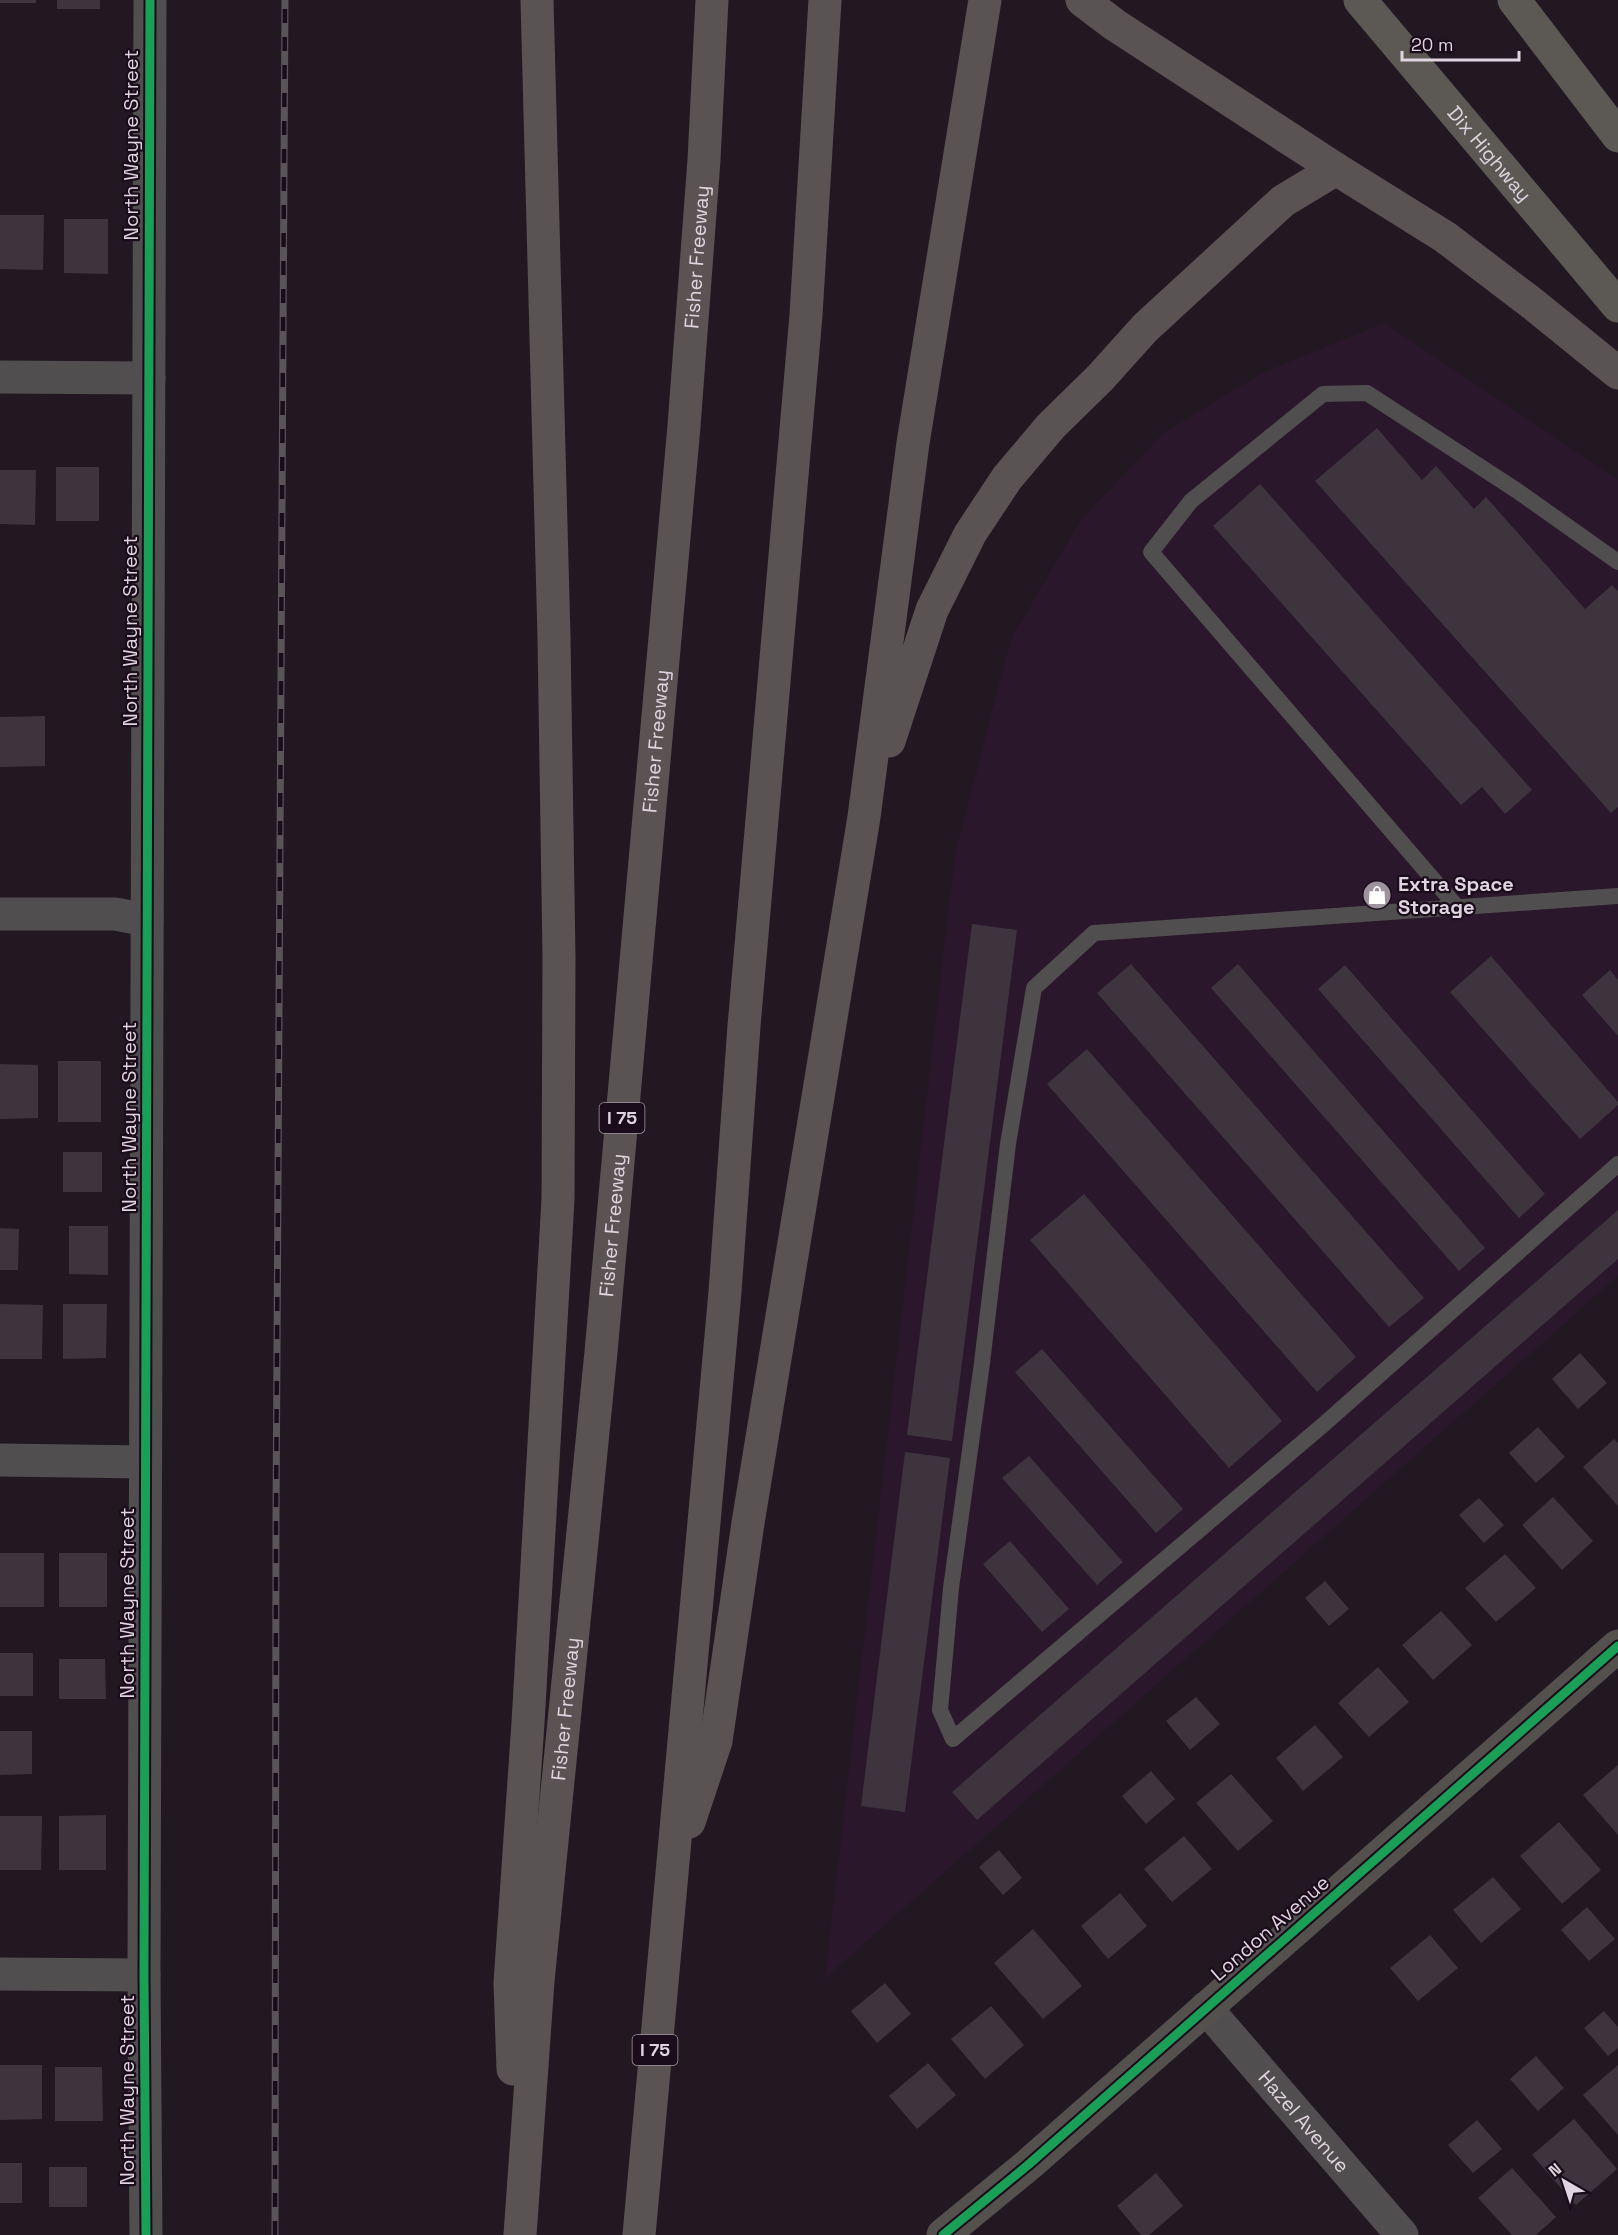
<svg xmlns="http://www.w3.org/2000/svg" width="1618" height="2235" viewBox="0 0 1618 2235" font-family="'Space Grotesk',sans-serif">
<style>
.built{fill:#2b172b}
.building{fill:#3d343d}
.lines{fill:none;stroke-linecap:round;stroke-linejoin:round}
.lane{stroke:#504e4e;stroke-width:16}
.street{stroke:#504e4e;stroke-width:33}
.secondary{stroke:#53504e;stroke-width:33}
.primary{stroke:#5c5955;stroke-width:33}
.highway{stroke:#595453;stroke-width:33}
.rail-casing{stroke:#595458;stroke-width:7}
.rail{stroke:#1b0c1b;stroke-width:4.5;stroke-dasharray:14;stroke-linecap:butt}
.cycleway-casing{stroke:#1b0c1b;stroke-width:13}
.cycleway{stroke:#1a9f57;stroke-width:9}
.labels{text-anchor:middle;stroke-width:4.5;stroke-linejoin:round;paint-order:stroke}
.shield{fill:#1b0c1b;stroke:#a498a4;stroke-width:1.5}
.shield-label{font-size:18px;font-weight:bold;fill:#dfd4df}
.street-label{font-size:20px;fill:#dfd4df;stroke:#1b0c1b}
.poi-label{font-size:20px;font-weight:bold;fill:#dfd4df;stroke:#1b0c1b;text-anchor:start}
</style>
<rect width="100%" height="100%" fill="#221822"/>
<path class="built" d="M1384 323 1618 480V1276L825 1978 955 854 1011 639 1081 520 1163 433 1262 373Z"/>
<path class="building" d="M0 0H36V3H0Z
M57 0H100V9H57Z
M0 215H44L43 270 0 269Z
M64 219H108V274L64 273Z
M1377 428 1422 480 1436 466 1474 509 1486 497 1585 609 1612 585 1618 591V807L1611 813 1315 481Z
M56 467H99V521H56Z
M0 470H36L35 525 0 524Z
M1260 484 1532 790 1505 814 1482 787 1461 805 1213 526Z
M45 716V766L0 767V717Z
M972 924 1017 930 952 1441 907 1435Z
M1491 956 1618 1102V1105L1580 1139 1450 992Z
M1131 964 1424 1298 1389 1327 1097 993Z
M1238 964 1485 1248 1459 1271 1211 988Z
M1345 965 1545 1194 1519 1218 1318 989Z
M1610 970 1618 980V1036L1582 995Z
M1087 1049 1356 1357 1317 1392 1047 1084Z
M58 1061H101V1122H58Z
M0 1064 38 1065V1118L0 1119Z
M63 1152H102V1192H63Z
M1084 1194 1282 1421 1229 1468 1030 1240Z
M1618 1210V1259L977 1820 952 1792Z
M69 1226H108V1275L69 1274Z
M0 1228 19 1229 18 1270H0Z
M0 1304 43 1305 42 1359H0Z
M63 1304H107L106 1358 63 1359Z
M1042 1349 1183 1509 1156 1533 1015 1372Z
M1580 1353 1607 1383 1578 1409 1552 1379Z
M1538 1427 1565 1457 1536 1483 1509 1453Z
M1614 1439 1618 1443V1506L1583 1467Z
M905 1452 950 1458 905 1812 861 1806Z
M1029 1456 1123 1562 1097 1585 1002 1478Z
M1553 1497 1593 1541 1562 1570 1522 1525Z
M1479 1498 1504 1525 1484 1543 1459 1515Z
M1010 1541 1069 1609 1042 1632 983 1564Z
M0 1553H44V1607H0Z
M59 1553H107V1607H59Z
M1505 1554 1536 1588 1496 1622 1465 1588Z
M1325 1581 1349 1609 1329 1626 1305 1598Z
M1441 1611 1472 1645 1433 1680 1402 1645Z
M0 1653H33V1696H0Z
M59 1659H105L106 1699H59Z
M1378 1667 1409 1702 1369 1737 1338 1703Z
M1196 1697 1220 1724 1190 1750 1166 1721Z
M1315 1725 1343 1757 1303 1791 1276 1758Z
M0 1731H32V1774L0 1775Z
M1618 1765V1835L1583 1795Z
M1151 1771 1175 1799 1146 1824 1122 1796Z
M1231 1774 1273 1821 1238 1851 1196 1803Z
M106 1815V1870H59V1816Z
M0 1816H42L41 1870H0Z
M1559 1822 1601 1870 1562 1904 1520 1856Z
M1184 1836 1212 1869 1172 1902 1144 1869Z
M999 1850 1022 1878 1003 1895 979 1867Z
M1493 1877 1521 1909 1481 1943 1453 1910Z
M1120 1893 1147 1926 1108 1959 1081 1926Z
M1587 1907 1615 1939 1589 1961 1561 1930Z
M1033 1929 1082 1986 1043 2019 994 1963Z
M1430 1935 1458 1968 1418 2001 1390 1968Z
M885 1983 911 2014 877 2043 851 2011Z
M991 2006 1024 2045 985 2079 951 2039Z
M1604 2011 1618 2027V2048L1608 2056 1584 2028Z
M1536 2056 1564 2088 1538 2111 1510 2079Z
M928 2063 956 2095 917 2129 889 2096Z
M0 2065H42V2119L0 2120Z
M1618 2065V2135L1583 2095Z
M55 2067H102L103 2121H55Z
M1574 2119 1617 2169 1576 2205 1532 2155Z
M1477 2120 1502 2149 1473 2173 1448 2145Z
M0 2163H22V2203H0Z
M49 2167H87V2207H49Z
M1512 2168 1556 2217 1536 2235H1512L1478 2198Z
M1156 2173 1183 2206 1149 2235H1141L1117 2206Z"/>
<g class="lines">
<path class="lane" d="M1618 896 1094 933 1034 988 1008 1144 982 1363 951 1588 940 1710 953 1739 1323 1425 1618 1164
M1457 907 1151 552 1191 501 1323 394 1367 393 1516 490 1618 562"/>
<g class="street">
<path d="M0 377 149 378"/>
<path d="M0 914H115L147 920"/>
<path d="M0 1460 145 1462"/>
<path d="M0 1974 144 1975"/>
<path id="s1" d="M1206 2008 1402 2235"/>
<path d="M146 2235 144 1975 150 0"/>
</g>
<path class="secondary" d="M943 2235 1028 2165 1618 1646"/>
<g class="primary">
<path id="s2" d="M1360 0 1618 306"/>
<path d="M1514 0 1618 136"/>
</g>
<g class="highway">
<path d="M1082 0 1115 25 1336 169 1445 237 1533 304 1618 373"/>
<path d="M889 741 932 610 970 534 1007 478 1051 426 1100 378 1145 328 1283 201 1336 169"/>
<path d="M689 1822 716 1741 748 1523 864 817 913 443 985 0"/>
<path d="M513 2069 510 1983 528 1723 558 1199 559 957 554 637 537 0"/>
<path id="s3" d="M520 2235 538 1981 601 1352 684 426 704 160 712 0"/>
<path d="M639 2235 725 1292 744 1026 806 315 825 0"/>
</g>
<g class="rail-casing">
<path id="rail" d="M275 2235 276 1520 285 0"/>
</g>
<use href="#rail" class="rail"/>
<g class="cycleway-casing">
<path id="cycleway" d="M146 2235 144 1975 150 0
M943 2235 1028 2165 1618 1646"/>
</g>
<use href="#cycleway" class="cycleway"/>
</g>
<defs>
<g id="shop-disc" transform="scale(1.5)"><circle r="9.5" fill="#9d929d" stroke="#1b0c1b"/><path d="M-5-2.5h2.3a2.7 3.5 0 0 1 5.4 0H5L5.5 6h-11ZM-1.5-2.5h3a1.5 2.3 0 0 0-3 0Z" fill="#fff"/></g>
</defs>
<g fill-rule="evenodd">
<use href="#shop-disc" x="1377" y="895"/>
</g>
<g class="labels">
<g class="shield">
<rect x="599.5" y="1103" width="45" height="30" rx="4.5"/>
<rect x="632.5" y="2035" width="45" height="30" rx="4.5"/>
</g>
<g class="shield-label">
<text x="622" y="1124">I 75</text>
<text x="655" y="2056">I 75</text>
</g>
<g class="street-label">
<text transform="translate(131 145) rotate(-90)" y="7">North Wayne Street</text>
<text dy="7" stroke="none"><textPath href="#s2" startOffset="201">Dix Highway</textPath></text>
<text dy="7" stroke="none"><textPath href="#s3" startOffset="1986">Fisher Freeway</textPath></text>
<text transform="translate(130 631) rotate(-90)" y="7">North Wayne Street</text>
<text dy="7" stroke="none"><textPath href="#s3" startOffset="1500">Fisher Freeway</textPath></text>
<text transform="translate(129 1117) rotate(-90)" y="7">North Wayne Street</text>
<text dy="7" stroke="none"><textPath href="#s3" startOffset="1014">Fisher Freeway</textPath></text>
<text transform="translate(127 1603) rotate(-90)" y="7">North Wayne Street</text>
<text dy="7" stroke="none"><textPath href="#s3" startOffset="528">Fisher Freeway</textPath></text>
<text transform="translate(1270 1928) rotate(-41)" y="7">London Avenue</text>
<text transform="translate(127 2090) rotate(-90)" y="7">North Wayne Street</text>
<text dy="7" stroke="none"><textPath href="#s1" startOffset="150">Hazel Avenue</textPath></text>
</g>
<g class="poi-label">
<text x="1398" y="891">Extra Space<tspan x="1398" dy="23">Storage</tspan></text>
</g>
</g>
<g transform="translate(1564 2181) rotate(321)" stroke="#1b0c1b" stroke-width="4.5" paint-order="stroke">
<path d="M0-4.5L10 22L0 15L-10 22Z" fill="#dfd4df"/>
<text y="-9" font-size="16" font-weight="bold" text-anchor="middle" fill="#dfd4df">N</text>
</g>
<path d="M1402 51v9h117v-9" fill="none" stroke="#dfd4df" stroke-width="3"/>
<text x="1411" y="51" font-size="18" fill="#dfd4df" stroke="#1b0c1b" stroke-width="4.5" paint-order="stroke">20 m</text>
</svg>
